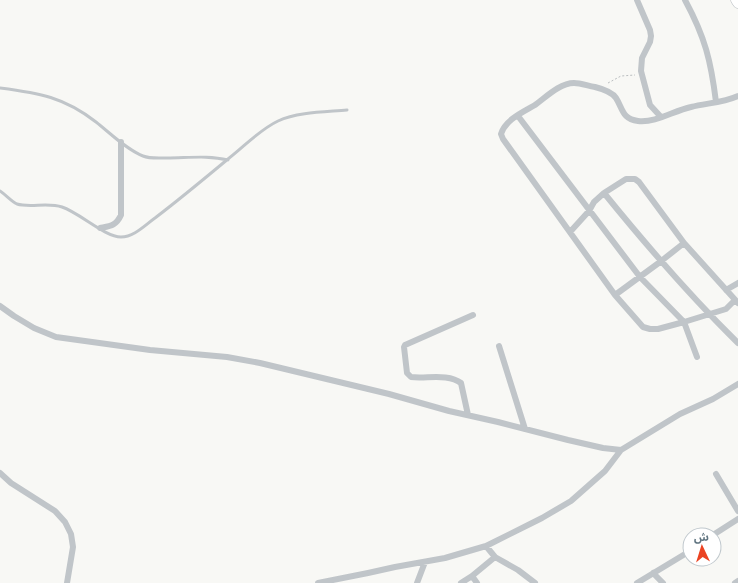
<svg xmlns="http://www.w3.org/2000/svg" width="738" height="583" viewBox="0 0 738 583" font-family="Arial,'Noto Sans Arabic',sans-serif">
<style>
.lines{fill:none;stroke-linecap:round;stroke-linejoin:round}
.primary-casing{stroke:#b3b9bd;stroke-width:11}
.path{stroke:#babec0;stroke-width:1;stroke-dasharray:2 2;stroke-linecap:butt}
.service{stroke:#c0c5c9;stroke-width:3}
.minor{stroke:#c0c5c9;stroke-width:6}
.primary{stroke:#fff;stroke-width:10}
</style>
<rect width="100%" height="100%" fill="#f8f8f5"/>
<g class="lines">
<g class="primary-casing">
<path id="primary" d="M736 0 738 3"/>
</g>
<path class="path" d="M608 83 621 76 635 75"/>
<path class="service" d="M0 88C39 93 64 97 96 122 110 133 127 150 143 156 150 159 159 158 167 158 187 158 208 155 228 160
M0 191C6 195 11 201 17 204 30 208 48 202 62 207 80 213 105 237 121 237 134 237 145 225 155 218 180 199 204 179 228 159 245 146 259 130 278 121 298 112 326 112 347 110"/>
<path class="minor" d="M637 0 650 30 651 36 650 42 642 58 641 71 650 105 661 117
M685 0C705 37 711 61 716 102
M518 116 640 277 684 322 697 357
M604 193C647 246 689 295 738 343
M100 228C110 226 116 226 121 215V142
M570 232 589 211 594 202 604 193 626 179H635L639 182 684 243 738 303
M726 290 738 283
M615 295 660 262 684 243
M735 300 726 309 684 322 658 329H650L643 327 615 295 503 139 501 134C505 120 523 112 535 105 546 97 560 83 574 83 581 83 588 86 595 87 603 89 612 92 616 98 623 109 622 119 638 121 656 123 673 111 691 107 706 103 723 103 738 96
M0 306 14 316 34 328 56 337 150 350 227 357 260 363 389 394 449 411 498 422 568 440 603 448 621 450 680 414 713 399 738 384
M499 346 525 429
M468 415 461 383C448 373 426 379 411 377L407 373 404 347 405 345 473 315
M0 473 11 483 55 511 65 522 71 534 73 547 67 583
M716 474 738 511
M713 535 738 519
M486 546 495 557 518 570 535 583
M653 573 663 583
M472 576 477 583
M318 583 368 573 395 567 445 558 486 546 542 518 571 501 605 471 621 450
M417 583 425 562
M461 583 472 576 495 557
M637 583 690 551
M735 583 738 581"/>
<use href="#primary" class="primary"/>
</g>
<g transform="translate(702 547) rotate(356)"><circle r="19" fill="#ffffff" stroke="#c0c8cd"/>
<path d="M0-3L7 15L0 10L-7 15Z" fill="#eb4322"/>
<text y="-6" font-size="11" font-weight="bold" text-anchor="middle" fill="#617581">ش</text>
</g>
</svg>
